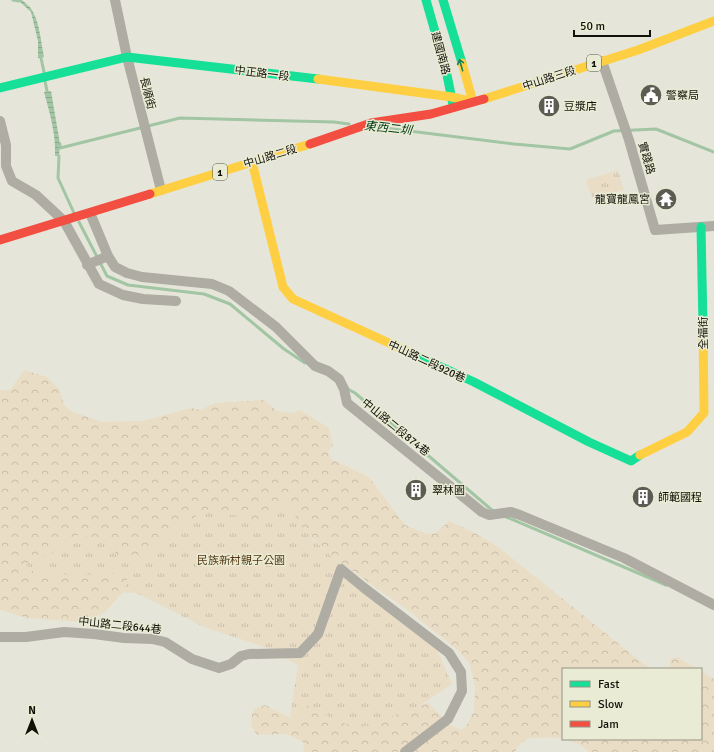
<svg xmlns="http://www.w3.org/2000/svg" width="714" height="752" viewBox="0 0 714 752" font-family="Signika,'Noto Sans TC',sans-serif">
<style>
.grass{fill:url(#grass-tufts)}
.forest{fill:url(#forest-crowns)}
.water{fill:url(#water-rules)}
.lines{fill:none;stroke-linecap:round;stroke-linejoin:round}
.stream{stroke:#a2c5a4;stroke-width:3}
.street{stroke:#aeaca3;stroke-width:10}
.fast{stroke:#16e098;stroke-width:9}
.slow{stroke:#ffcf43;stroke-width:9}
.jam{stroke:#f24e42;stroke-width:9}
.oneway{stroke:#148358}
.labels{text-anchor:middle;stroke-width:3;stroke-linejoin:round;paint-order:stroke}
.shield{fill:#eaebd4;stroke:#535347;stroke-width:1}
.shield-label{font-size:10px;font-weight:bold;fill:#12120a}
.street-label{font-size:11px;fill:#12120a;stroke:#eaebd4}
.poi-label{font-size:11px;fill:#12120a;stroke:#eaebd4;text-anchor:start}
.park-label{font-size:11px;fill:#553914;stroke:#eaebd4}
.water-label{font-size:12px;font-style:italic;fill:#023d17;stroke:#eaebd4}
</style>
<defs>
<pattern id="grass-tufts" width="24" height="20" patternUnits="userSpaceOnUse"><rect width="24" height="20" fill="#eaddc6"/><path d="M3 7l-1-3M5 7V3M7 7l1-3M15 17l-1-3M17 17v-4M19 17l1-3" fill="none" stroke="#c8bda9"/></pattern>
<pattern id="forest-crowns" width="20" height="18" patternUnits="userSpaceOnUse"><rect width="20" height="18" fill="#eaddc6"/><path d="M2 6a3 3 0 1 1 6 0M12 15a3 3 0 1 1 6 0" fill="none" stroke="#c8bda9"/></pattern>
<pattern id="water-rules" width="6" height="5" patternUnits="userSpaceOnUse"><rect width="6" height="5" fill="#a2c5a4"/><path d="M0 2.5h6" fill="none" stroke="#8aa88c"/></pattern>
</defs>
<rect width="100%" height="100%" fill="#e5e6d9"/>
<path class="grass" d="M618 170 624 190 592 198 586 180Z
M307 490 311 538 436 647 452 684 352 752H335L290 716 298 665 267 648 204 627 136 593 16 588 2 529 207 493Z"/>
<path class="forest" d="M24 370 47 377 59 389 64 405 71 411 102 422 143 421 191 408 200 410 215 403 264 400 277 411 292 413 300 410 329 428 333 445 328 452 331 459 369 477 405 525 428 534 436 533 449 521 479 535 501 549 650 669H563V739C555 737 536 737 528 739 522 741 518 746 515 752H303L304 747 303 742 287 734 258 735C249 728 250 719 254 709L265 705 293 719 299 718V712L308 705 335 720 359 728 428 703 449 724 461 730 466 727 474 710 475 686 470 665 460 652 409 611 331 556 301 526 290 506H278L265 520 260 521 214 511 202 512 162 539 150 552 129 561 118 559 111 543 107 540 78 535 63 540 52 554 30 560 26 565 35 573 78 575 128 573 125 590 104 613 80 622 27 618 0 610V390H10Z
M678 657 697 669H670V659Z
M701 671 714 679V752H589L579 744 563 739H701Z"/>
<path class="water" d="M19 0H22C26 4 31 7 33 12 40 25 41 43 44 57L38 58V41L31 12 19 1Z
M51 91 60 144 59 156H55C56 134 50 114 44 92Z"/>
<g class="lines">
<path class="stream" d="M13 0 19 1
M41 58 44 72
M45 81 47 91
M385 128 514 144 570 149 614 131 656 129 714 152
M60 144V148L180 118 334 122 349 124
M59 156 58 178 74 213
M79 222 107 276 128 285 204 294 230 304 284 349 305 363
M346 388 355 393 493 511
M504 516 666 585"/>
<path class="street" d="M115 0 127 57 161 190
M602 61 629 140 655 230 714 226
M0 121 6 145V166L12 181 36 195 64 221 99 284 123 295 143 299 176 301
M90 213 108 256 115 267 127 273 142 277 212 284 229 291 276 327 315 366 328 371 339 379 344 389 347 403 482 512 489 515 511 512 520 515 624 558 714 605
M87 265 108 256
M0 637H26L64 632 94 634 124 638 152 639 165 642 192 659 219 668 231 664 241 656 249 654 300 653 318 634 341 569 363 587 449 653 461 672 462 691 448 719 405 752"/>
<path class="fast" d="M426 0 446 70 453 105
M443 0 462 63
M0 88 127 57 318 79
M701 227 703 327
M413 354 474 382 589 442 631 461 640 455"/>
<path class="slow" d="M318 79 452 97 473 102 462 63
M484 99 638 50 714 21
M252 162 283 287 293 299 413 354
M150 194 310 144
M640 455 687 432 704 413 703 327"/>
<path class="jam" d="M310 144 371 123 431 114 484 99
M0 240 150 194"/>
</g>
<defs><path id="oneway-shaft" d="M-6 0H5M1.5-3L5.5 0L1.5 3" fill="none" stroke-width="1.6" stroke-linecap="round" stroke-linejoin="round"/></defs>
<use class="oneway" href="#oneway-shaft" transform="translate(461 65) rotate(-106)"/>
<defs>
<g id="civic-disc" transform="scale(1.15)"><circle r="9.5" fill="#5c5c52" stroke="#eaebd4"/><path d="M-.6-6.5H3V-4.5H.6V-3L4-1V1h2V6H-6V1h2V-1L-.6-3ZM-1.2 2.5V6h2.4V2.5Z" fill="#fff"/></g>
<g id="building-disc" transform="scale(1.15)"><circle r="9.5" fill="#5c5c52" stroke="#eaebd4"/><path d="M-4-6H4V6H1V3H-1V6H-4ZM-2.5-4.3h1.7v1.8h-1.7ZM.8-4.3h1.7v1.8H.8ZM-2.5-1h1.7V.8h-1.7ZM.8-1h1.7V.8H.8Z" fill="#fff"/></g>
<g id="temple-disc" transform="scale(1.15)"><circle r="9.5" fill="#5c5c52" stroke="#eaebd4"/><path d="M0-6L5-2H3V0L6.5 2.5H4V6H1.5V3h-3V6H-4V2.5H-6.5L-3 0V-2H-5Z" fill="#fff"/></g>
</defs>
<g fill-rule="evenodd">
<use href="#civic-disc" x="651" y="95"/>
<use href="#building-disc" x="549" y="106"/>
<use href="#temple-disc" x="666" y="199"/>
<use href="#building-disc" x="416" y="490"/>
<use href="#building-disc" x="643" y="497"/>
</g>
<g class="labels">
<g class="shield">
<rect x="587" y="55" width="14" height="16" rx="3"/>
<rect x="213" y="164" width="14" height="16" rx="3"/>
</g>
<g class="shield-label">
<text x="594" y="67">1</text>
<text x="220" y="176">1</text>
</g>
<g class="street-label">
<text transform="translate(441 53) rotate(75)" y="4">建國南路</text>
<text transform="translate(262 73) rotate(7)" y="4">中正路一段</text>
<text transform="translate(549 78) rotate(-18)" y="4">中山路三段</text>
<text transform="translate(148 93) rotate(76)" y="4">長順街</text>
<text transform="translate(270 156) rotate(-17)" y="4">中山路二段</text>
<text transform="translate(647 158) rotate(74)" y="4">實踐路</text>
<text transform="translate(703 333) rotate(-91)" y="4">全福街</text>
<text transform="translate(427 361) rotate(25)" y="4">中山路二段920巷</text>
<text transform="translate(396 427) rotate(39)" y="4">中山路二段874巷</text>
<text transform="translate(120 625) rotate(6)" y="4">中山路二段644巷</text>
</g>
<g class="poi-label">
<text x="666" y="99">警察局</text>
<text x="564" y="110">豆漿店</text>
<text x="650" y="203" text-anchor="end">龍寶龍鳳宮</text>
<text x="432" y="494">翠林園</text>
<text x="658" y="501">師範國程</text>
</g>
<g class="park-label">
<text x="241" y="564">民族新村親子公園</text>
</g>
<g class="water-label">
<text transform="translate(388 128) rotate(6)" y="4">東西二圳</text>
</g>
</g>
<rect x="562" y="668" width="140" height="72" fill="#eaebd4" stroke="#949483"/>
<rect x="570" y="681" width="20" height="6" fill="#16e098" stroke="#949483"/>
<text x="598" y="688" font-size="12" fill="#12120a">Fast</text>
<rect x="570" y="701" width="20" height="6" fill="#ffcf43" stroke="#949483"/>
<text x="598" y="708" font-size="12" fill="#12120a">Slow</text>
<rect x="570" y="721" width="20" height="6" fill="#f24e42" stroke="#949483"/>
<text x="598" y="728" font-size="12" fill="#12120a">Jam</text>
<g transform="translate(32 720)" stroke="#eaebd4" stroke-width="3" paint-order="stroke">
<path d="M0-3L7 15L0 10L-7 15Z" fill="#12120a"/>
<text y="-6" font-size="11" font-weight="bold" text-anchor="middle" fill="#12120a">N</text>
</g>
<path d="M574 30v6h76v-6" fill="none" stroke="#12120a" stroke-width="2"/>
<text x="580" y="30" font-size="12" fill="#12120a" stroke="#eaebd4" stroke-width="3" paint-order="stroke">50 m</text>
</svg>
